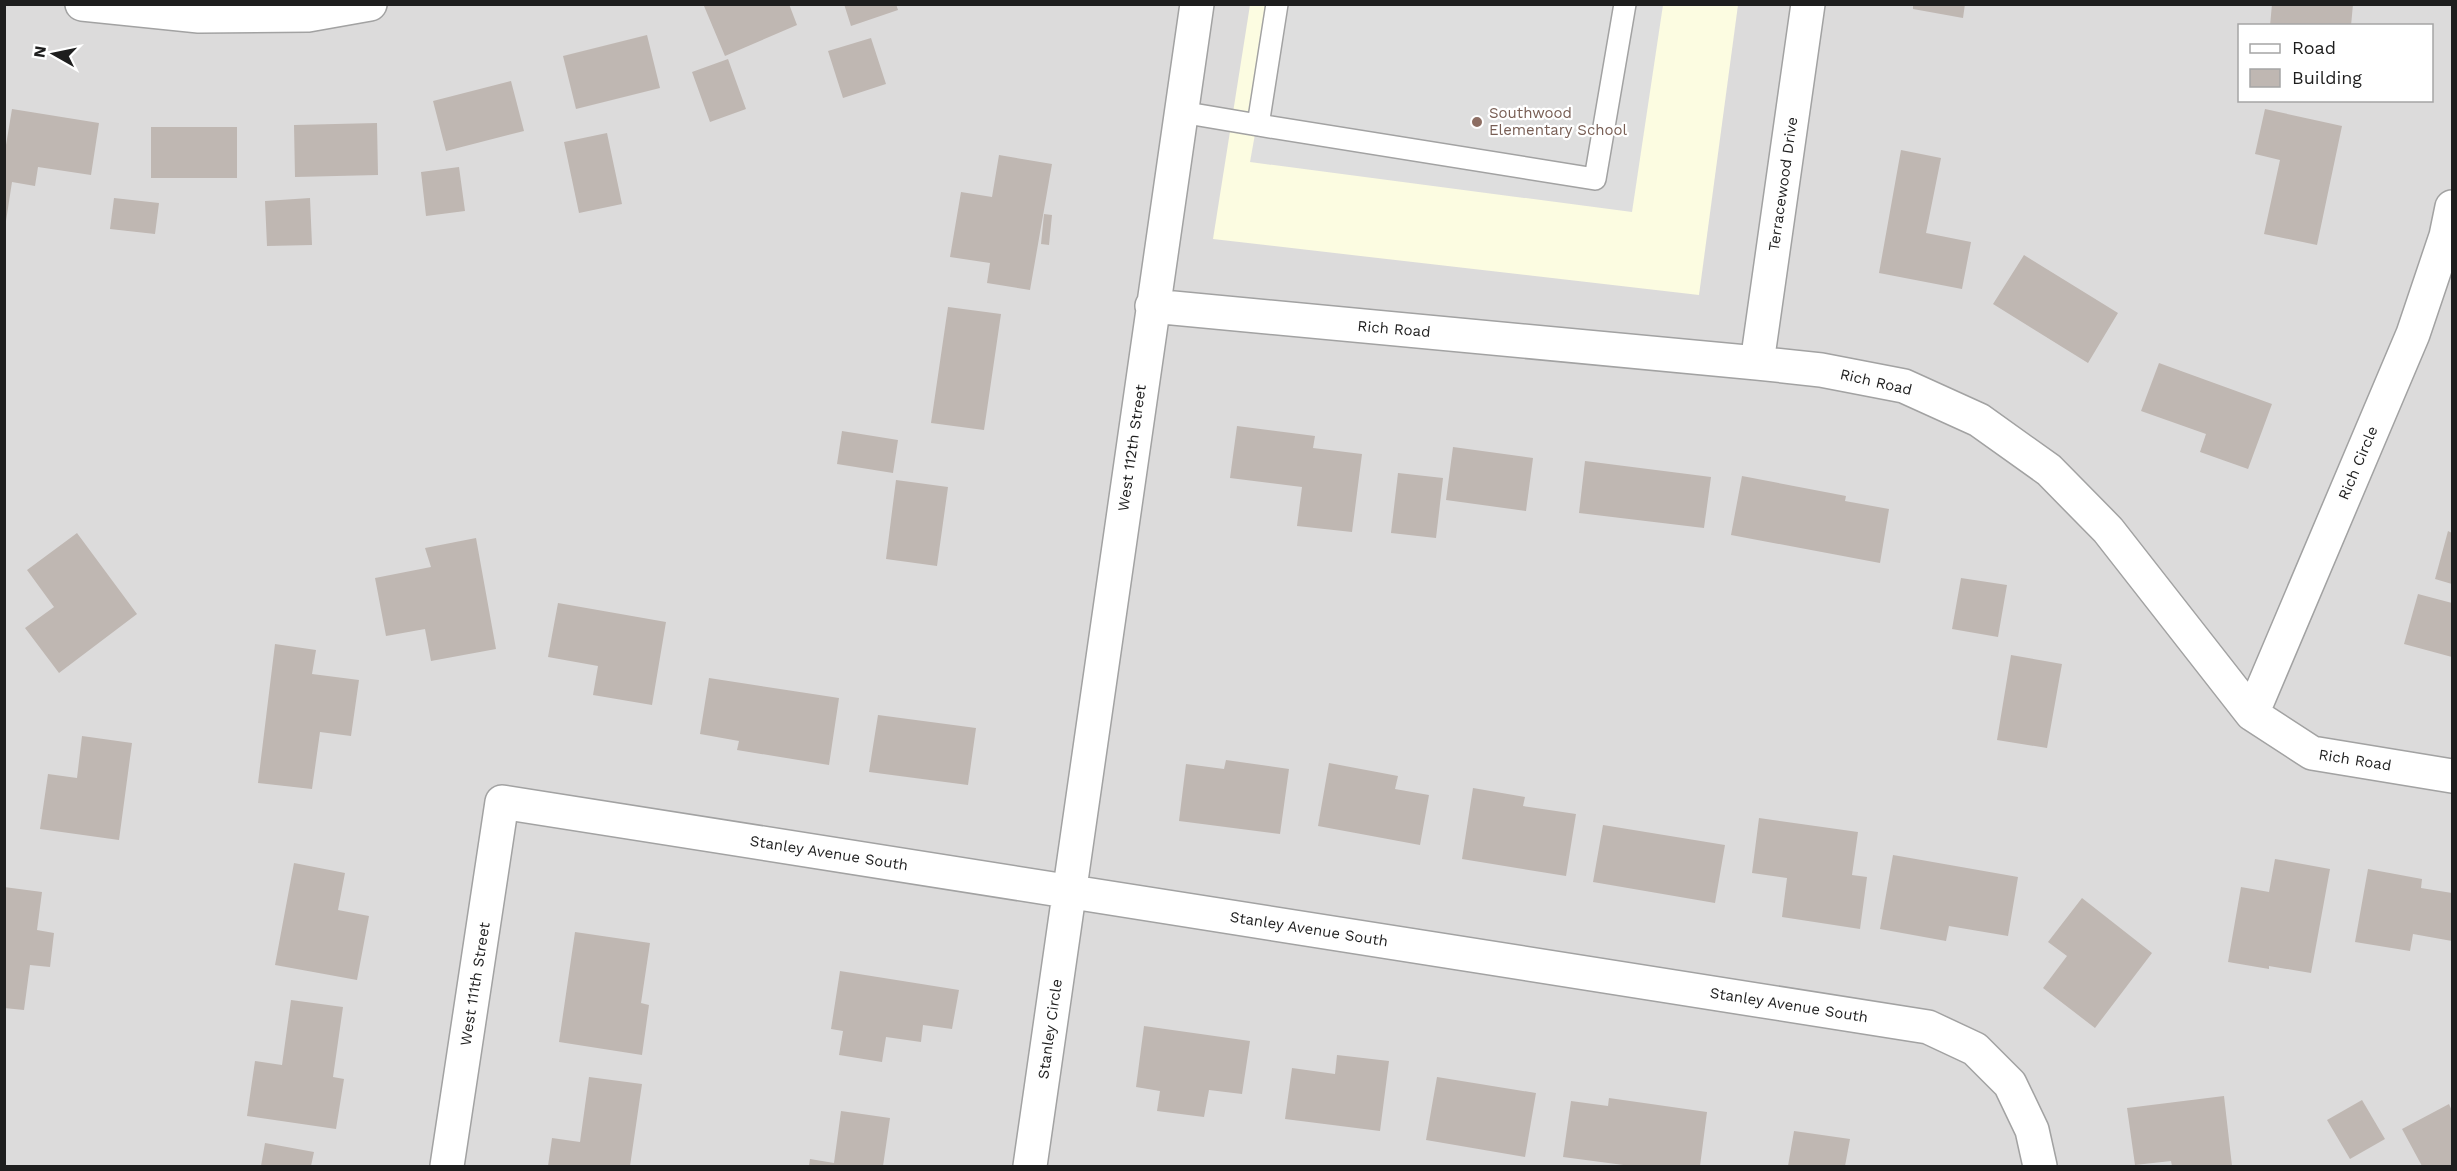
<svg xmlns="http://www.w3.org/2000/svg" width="2457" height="1171" viewBox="0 0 2457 1171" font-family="'Work Sans',sans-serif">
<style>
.residential{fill:#dcdbdb;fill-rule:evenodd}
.education{fill:#fcfce1}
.parking{fill:#dedede}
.building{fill:#bfb7b2}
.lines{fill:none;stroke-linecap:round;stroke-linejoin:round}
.service-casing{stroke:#a2a2a2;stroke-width:24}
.minor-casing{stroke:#a2a2a2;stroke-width:36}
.service{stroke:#fff;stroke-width:21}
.minor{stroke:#fff;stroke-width:33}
.education-dot{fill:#8d6e63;stroke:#fff;stroke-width:2}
.labels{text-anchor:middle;stroke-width:4.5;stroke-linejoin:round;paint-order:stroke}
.education-label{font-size:15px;fill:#785e54;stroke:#fff;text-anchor:start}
.street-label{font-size:15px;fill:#1e1e1e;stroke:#fff}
</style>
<rect width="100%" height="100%" fill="#eeebe5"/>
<path class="residential" d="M5 5H2452V1166H5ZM2240 26H2432V100H2240Z"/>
<path class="education" d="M1250 5H1738L1699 295 1213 239Z"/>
<path class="parking" d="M1278 5H1663L1632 212 1250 162Z"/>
<path class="building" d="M709 4H789L797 25 725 56 704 6Z
M844 4H896L898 10 851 26Z
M1913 4H1965L1963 18 1913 9Z
M2272 4H2353L2351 26H2270Z
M647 35 660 88 576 109 563 56Z
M871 38 886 84 843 98 828 51Z
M728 59 746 109 710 122 692 72Z
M511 81 524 131 446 151 433 101Z
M12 109 99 123 91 175 38 167 35 186 12 182 6 221 4 157Z
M2265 109 2342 126 2317 245 2264 234 2280 160 2255 154Z
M377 123 378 175 295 177 294 125Z
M151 127H237V178H151Z
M607 133 622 204 579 213 564 142Z
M1901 150 1941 158 1926 233 1971 242 1962 289 1879 273Z
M999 155 1052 164 1030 290 987 283 990 263 950 257 961 192 992 197Z
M459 167 465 211 426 216 421 172Z
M114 198 159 203 155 234 110 229Z
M310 198 312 245 267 246 265 201Z
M1044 214 1052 215 1049 245 1041 244Z
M2024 255 2118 313 2088 363 1993 304Z
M948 307 1001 314 984 430 931 423Z
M2159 363 2272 404 2248 469 2200 452 2206 434 2141 411Z
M1237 426 1315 436 1313 448 1362 454 1352 532 1297 526 1302 487 1230 478Z
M842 431 898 440 893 473 837 464Z
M1453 447 1533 458 1526 511 1446 500Z
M1585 461 1711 477 1704 528 1579 513Z
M1398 473 1443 478 1436 538 1391 533Z
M1742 476 1846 496 1845 501 1889 509 1880 563 1731 535Z
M896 480 948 487 937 566 886 559Z
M2448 531 2452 533V584L2435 579Z
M77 533 137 614 59 673 25 628 54 607 27 570Z
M476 538 496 649 431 661 425 629 386 636 375 578 431 567 425 548Z
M1961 578 2007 585 1998 637 1952 629Z
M2418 594 2452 603V657L2404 644Z
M558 603 666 622 652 705 593 695 598 666 548 657Z
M275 644 316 650 312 674 359 680 351 736 320 732 312 789 258 783Z
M2011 655 2062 664 2047 748 1997 740Z
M709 678 839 698 829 765 737 750 739 741 700 734Z
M878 715 976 728 968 785 869 772Z
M82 736 132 743 119 840 40 829 48 774 77 778Z
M1226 760 1289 769 1280 834 1179 821 1186 764 1224 769Z
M1329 763 1398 776 1395 789 1429 795 1420 845 1318 826Z
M1473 788 1525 797 1523 806 1576 814 1566 876 1462 859Z
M1759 818 1858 832 1852 875 1867 877 1860 929 1782 917 1787 878 1752 873Z
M1603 825 1725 845 1715 903 1593 882Z
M1893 855 2018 877 2008 936 1949 926 1946 941 1880 929Z
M2275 859 2330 869 2311 973 2269 966V969L2228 962 2241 887 2269 892Z
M294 863 345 873 338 910 369 916 357 980 275 965Z
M2368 869 2422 879 2421 888 2452 893V941L2413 934 2410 951 2355 942Z
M4 887 42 892 37 930 54 933 50 967 30 965 24 1010 4 1008Z
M2082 898 2152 953 2095 1028 2043 988 2067 956 2048 942Z
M575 932 650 943 641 1003 649 1005 642 1055 559 1042Z
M840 971 959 990 952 1029 923 1025 921 1042 886 1037 882 1062 839 1055 843 1031 831 1029Z
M291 1000 343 1007 333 1077 344 1079 336 1129 247 1116 255 1061 282 1065Z
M1144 1026 1250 1041 1242 1094 1209 1090 1204 1117 1157 1111 1160 1091 1136 1087Z
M1337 1055 1389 1061 1380 1131 1285 1119 1292 1068 1335 1074Z
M589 1077 642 1084 630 1166H548L552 1138 580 1142Z
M1437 1077 1536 1093 1525 1157 1426 1140Z
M2224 1096 2232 1166H2172L2171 1161 2135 1165 2127 1108Z
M1609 1098 1707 1112 1700 1166H1631L1563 1157 1571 1101 1608 1106Z
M2362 1100 2385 1139 2350 1159 2327 1120Z
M2449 1104 2452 1111V1166H2422L2402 1129Z
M841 1111 890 1118 883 1166H809L810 1159 834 1163Z
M1794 1131 1850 1139 1845 1166H1788Z
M265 1143 314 1152 311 1166H261Z"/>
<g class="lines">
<g class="service-casing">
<path id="service" d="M1181 112 1258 125 1277 4
M1258 125 1595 179 1625 4"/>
</g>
<g class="minor-casing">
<path id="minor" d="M82 4 199 16 308 15 370 4
M1152 306 1757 363 1821 370 1904 386 1979 420 2049 470 2108 530 2252 714 2312 753 2452 776
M1757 363 1808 4
M2252 714 2413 334 2446 236 2452 207
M447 1166 502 802 1928 1027 1975 1049 2010 1084 2032 1130 2040 1166
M1030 1166 1197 4"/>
</g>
<use href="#service" class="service"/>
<use href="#minor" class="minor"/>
</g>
<circle class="education-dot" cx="1477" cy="122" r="6"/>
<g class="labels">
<g class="education-label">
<text x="1489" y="118">Southwood<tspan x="1489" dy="17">Elementary School</tspan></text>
</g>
<g class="street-label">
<text transform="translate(1783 184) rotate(-82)" y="5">Terracewood Drive</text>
<text transform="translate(1394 329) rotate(5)" y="5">Rich Road</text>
<text transform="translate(1876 382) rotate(13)" y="5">Rich Road</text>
<text transform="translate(1132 448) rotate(-82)" y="5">West 112th Street</text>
<text transform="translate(2358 463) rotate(-67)" y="5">Rich Circle</text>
<text transform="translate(2355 760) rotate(9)" y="5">Rich Road</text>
<text transform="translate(829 853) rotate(9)" y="5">Stanley Avenue South</text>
<text transform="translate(1309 929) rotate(9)" y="5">Stanley Avenue South</text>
<text transform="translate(475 984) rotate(-81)" y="5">West 111th Street</text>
<text transform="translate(1789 1005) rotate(9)" y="5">Stanley Avenue South</text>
<text transform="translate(1050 1029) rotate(-82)" y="5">Stanley Circle</text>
</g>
</g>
<rect width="2457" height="1171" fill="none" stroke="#1e1e1e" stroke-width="12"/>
<rect x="2238" y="24" width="195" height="78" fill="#ffffff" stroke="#a5a5a5" stroke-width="1.5"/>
<rect x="2250" y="44" width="30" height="9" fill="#ffffff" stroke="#a5a5a5" stroke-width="1.5"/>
<text x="2292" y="54" font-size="18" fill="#1e1e1e">Road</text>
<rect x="2250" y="69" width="30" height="18" fill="#bfb7b2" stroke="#a5a5a5" stroke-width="1.5"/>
<text x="2292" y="84" font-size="18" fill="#1e1e1e">Building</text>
<g transform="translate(54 54) rotate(279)" stroke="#ffffff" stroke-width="4.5" paint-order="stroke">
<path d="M0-4.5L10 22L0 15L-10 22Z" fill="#1e1e1e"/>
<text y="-9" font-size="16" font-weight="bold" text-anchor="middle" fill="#1e1e1e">N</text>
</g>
</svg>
